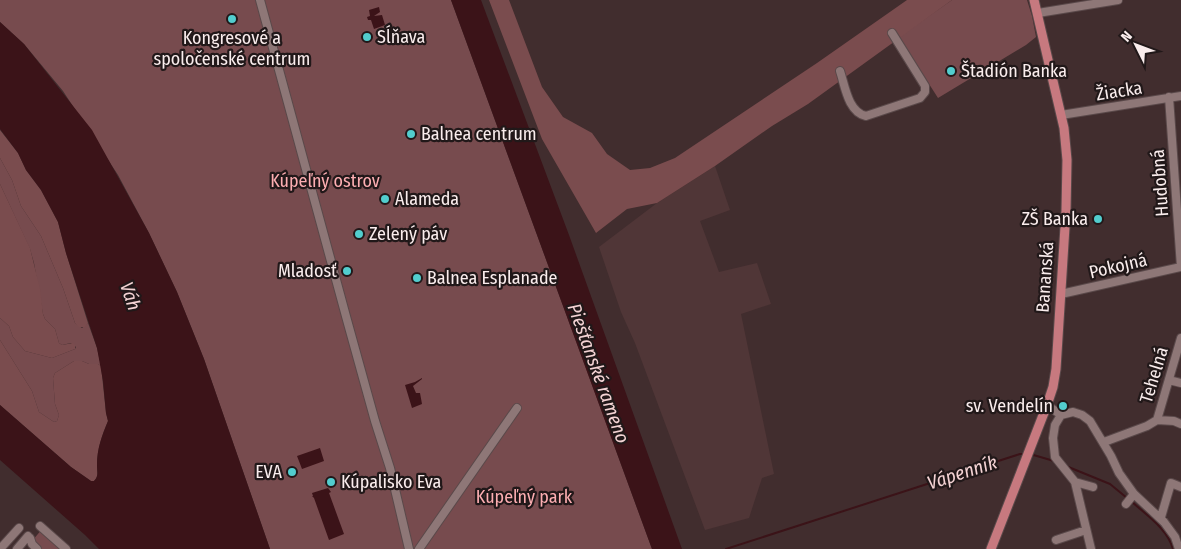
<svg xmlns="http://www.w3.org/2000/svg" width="1181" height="549" viewBox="0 0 1181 549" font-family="'Fira Sans Condensed',sans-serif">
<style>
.built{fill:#503637}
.green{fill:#774b4e}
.forest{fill:#7a4c4e}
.water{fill:#3b1318}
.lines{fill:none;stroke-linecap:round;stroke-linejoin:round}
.stream{stroke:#3b1318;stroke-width:2}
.minor-casing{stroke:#5a494a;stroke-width:10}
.major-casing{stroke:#5a494a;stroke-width:11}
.minor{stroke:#8e7777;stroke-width:8}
.major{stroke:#c7797f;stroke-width:9}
.poi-dot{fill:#52cdce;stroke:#211819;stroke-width:2}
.labels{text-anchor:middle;stroke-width:4.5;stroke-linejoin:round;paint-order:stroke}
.poi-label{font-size:18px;fill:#faeded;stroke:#211819;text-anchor:start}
.street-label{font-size:18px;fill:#faeded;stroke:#211819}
.park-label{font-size:18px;fill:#fdaeb2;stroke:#211819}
.water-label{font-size:19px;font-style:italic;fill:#f4d3d4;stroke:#211819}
</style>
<rect width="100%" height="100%" fill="#412d2e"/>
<path class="built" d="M715 166 730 210 700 221 719 272 757 263 771 304 741 314 774 474 762 478 749 518 705 530 635 343 621 312 599 247 657 203Z"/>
<path class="green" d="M0 0H451L652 549H270L204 359 177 292 149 233 118 175 63 91 24 44 0 22Z
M952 0H1027L1032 16 1036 37 1026 45 938 98 899 37Z
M0 158 12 180 21 206 41 236 63 288 75 323 82 328 88 323 97 348 101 366 98 364H89L82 361H74L55 373 53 378 55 404 59 415 57 421 54 422 39 412 32 391 0 340V318L9 326 13 337 25 351 52 358 75 349 76 347 71 343 62 345 59 343 55 329 45 319 43 314 34 263 30 249 0 184Z
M43 528 66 549H41L32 541Z"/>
<path class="forest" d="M489 0H509L542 87 563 117 592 133 607 154 630 170 650 168 675 158 817 63 907 0H952L808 104 772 126 715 166 657 203 627 209 596 233 542 139Z
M0 130 18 153 26 170 41 190 58 222 66 253 88 323 85 327H79L75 323 63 288 41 236 21 206 12 180 0 158Z
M0 184 30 248 40 289 43 314 45 319 55 329 59 343 62 345 73 343 75 345V349L52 358 25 351 13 337 9 326 0 318Z
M0 340 32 391 39 412 54 422 57 421 59 415 55 404 53 378 55 373 74 361H82L89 364H98L101 366 106 413 108 421C102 435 97 449 97 466 97 472 99 476 94 481H91L71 467 0 405Z"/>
<path class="water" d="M451 0H481L569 235 682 549H652Z
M379 7 380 12 374 16 382 15 385 25 374 29 371 20H368L367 17 370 16 369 10Z
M0 22 24 44 92 130 149 233 177 292 204 359 270 549H99L85 535 0 460V405L71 467 91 481H94C99 476 97 472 97 465 97 448 102 436 108 421L106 413 103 381 97 348 66 253 58 222 41 190 26 170 18 153 0 129Z
M422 378V379L413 386 416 393H420L422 404 412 408 405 385 415 382Z
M320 448 324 461 302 469 297 456Z
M328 488 331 492 329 493 344 534 329 540 314 498 312 496H313L312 493Z"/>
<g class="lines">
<path class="stream" d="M1030 454 1054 461
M1066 466 1110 484 1127 498
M1131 501C1146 515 1167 528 1173 549
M726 549 1020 454H1025"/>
<g class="minor-casing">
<path id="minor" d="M260 0 347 320 375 421 390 468 409 549
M1038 13 1118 0
M840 71C845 86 848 112 866 116L920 98 925 92V86L892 33
M1169 97 1181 267
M1061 115 1181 96
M1061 294 1181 267
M1169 380 1181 383
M1047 405 1061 415
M1061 415 1073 412 1082 415 1090 421 1111 456 1119 473 1134 494 1164 522 1175 537 1179 549
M1061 415 1055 425 1053 438 1055 457 1075 482 1091 549
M1157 420 1181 338
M1104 442 1147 426 1157 420 1174 421 1181 424
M1075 482 1093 487
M1126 504 1134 494
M1161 517 1171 483 1181 487
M40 526 66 549
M30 538 32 544 37 549
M1056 540 1086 530
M0 549 19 528
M17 549 28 536
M419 549 517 408"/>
</g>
<g class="major-casing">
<path id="major" d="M991 549 1047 405 1053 387 1056 369 1066 211 1067 160 1064 128 1034 0"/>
</g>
<use href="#minor" class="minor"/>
<use href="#major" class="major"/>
</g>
<g class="poi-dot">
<circle cx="232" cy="19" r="5"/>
<circle cx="367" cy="37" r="5"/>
<circle cx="951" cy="71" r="5"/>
<circle cx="411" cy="134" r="5"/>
<circle cx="385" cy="199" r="5"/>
<circle cx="1098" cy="219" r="5"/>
<circle cx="359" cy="234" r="5"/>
<circle cx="347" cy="271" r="5"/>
<circle cx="417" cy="278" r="5"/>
<circle cx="1063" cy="406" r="5"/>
<circle cx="292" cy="472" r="5"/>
<circle cx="331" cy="482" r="5"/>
</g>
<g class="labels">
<g class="poi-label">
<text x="377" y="43">Sĺňava</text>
<text x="232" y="44" text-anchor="middle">Kongresové a<tspan x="232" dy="21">spoločenské centrum</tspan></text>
<text x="961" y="77">Štadión Banka</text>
<text x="421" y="140">Balnea centrum</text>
<text x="395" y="205">Alameda</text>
<text x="1088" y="225" text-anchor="end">ZŠ Banka</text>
<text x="369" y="240">Zelený páv</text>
<text x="337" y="277" text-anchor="end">Mladosť</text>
<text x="427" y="284">Balnea Esplanade</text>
<text x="1053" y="412" text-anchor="end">sv. Vendelín</text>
<text x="282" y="478" text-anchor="end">EVA</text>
<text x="341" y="488">Kúpalisko Eva</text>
</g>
<g class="street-label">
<text transform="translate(1119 91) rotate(-9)" y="6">Žiacka</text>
<text transform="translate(1160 183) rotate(-94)" y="6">Hudobná</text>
<text transform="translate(1118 266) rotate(-13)" y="6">Pokojná</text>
<text transform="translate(1045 277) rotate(-86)" y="6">Bananská</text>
<text transform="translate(1154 375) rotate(-73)" y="6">Tehelná</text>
</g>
<g class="park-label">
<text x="325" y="187">Kúpeľný ostrov</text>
<text x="524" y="503">Kúpeľný park</text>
</g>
<g class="water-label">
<text transform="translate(131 296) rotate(71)" y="7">Váh</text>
<text transform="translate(599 373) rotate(70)" y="7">Piešťanské rameno</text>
<text transform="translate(962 472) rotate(-18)" y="7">Vápenník</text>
</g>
</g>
<g transform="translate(1136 45) rotate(312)" stroke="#211819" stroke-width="4" paint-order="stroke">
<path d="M0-4L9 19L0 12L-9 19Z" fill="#faeded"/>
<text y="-8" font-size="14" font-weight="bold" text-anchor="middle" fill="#faeded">N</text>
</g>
</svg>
